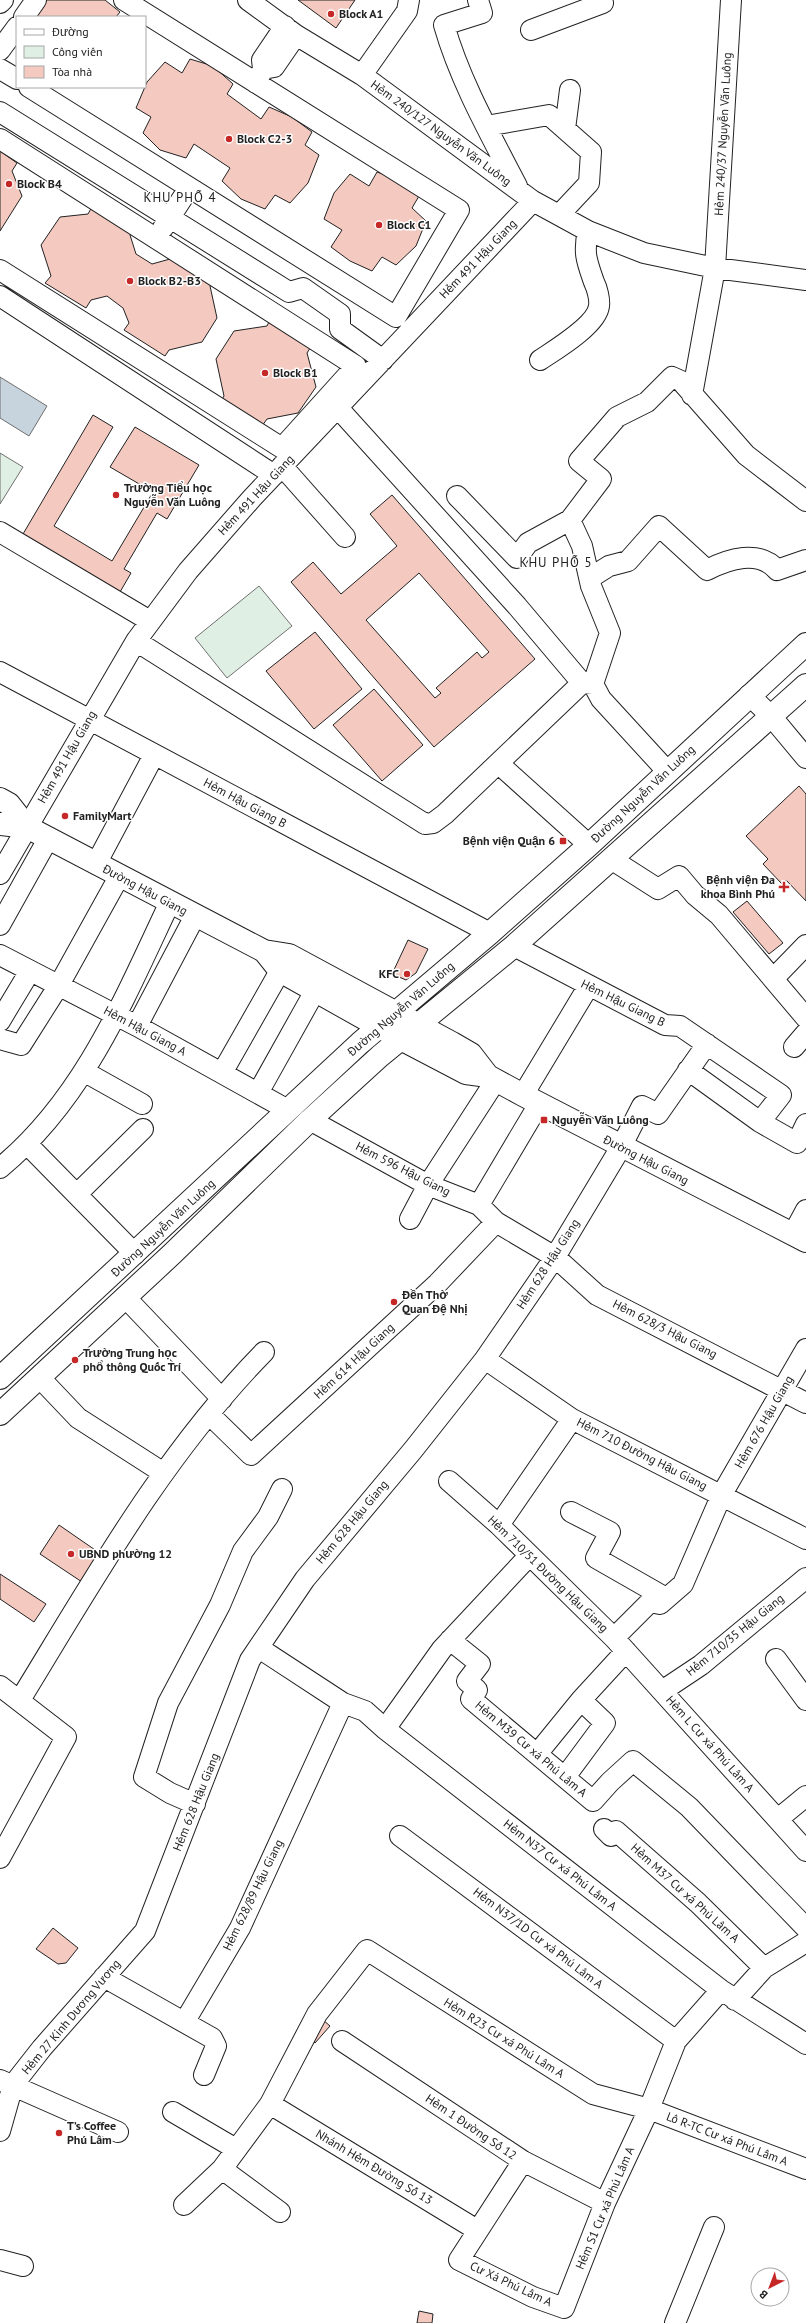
<svg xmlns="http://www.w3.org/2000/svg" width="806" height="2323" viewBox="0 0 806 2323" font-family="'PT Sans',sans-serif">
<style>
.green{fill:#e0efe3;stroke:#6f6f6f}
.water{fill:#c7d3dd;stroke:#6f6f6f}
.building{fill:#f3c9c0;stroke:#222;fill-rule:evenodd}
.lines{fill:none;stroke-linecap:round;stroke-linejoin:round}
.minor-casing{stroke:#222;stroke-width:22}
.major-casing{stroke:#222;stroke-width:24}
.minor{stroke:#fff;stroke-width:20}
.major{stroke:#fff;stroke-width:22}
.poi-dot{fill:#c62828;stroke:#fff;stroke-width:1.5}
.labels{text-anchor:middle;stroke-width:3;stroke-linejoin:round;paint-order:stroke}
.poi-label{font-size:12px;font-weight:bold;fill:#222;stroke:#fff;text-anchor:start}
.street-label{font-size:12px;fill:#222;stroke:#fff}
.neighbourhood-label{font-size:13px;letter-spacing:1px;fill:#222;stroke:#fff}
</style>
<rect width="100%" height="100%" fill="#fff"/>
<path class="green" d="M0 453 23 467 0 504Z
M259 586 292 626 227 678 195 638Z"/>
<path class="water" d="M0 377 47 406 29 436 0 418Z"/>
<path class="building" d="M45 0H105L120 12 116 17H34Z
M298 0H355L336 28Z
M190 59 213 66 233 84 227 94 261 119 269 107 292 117 312 132 305 145 319 155 308 183 290 203 275 195 265 209 241 199 222 181 230 168 194 144 186 158 160 150 143 133 151 117 136 108 147 82 165 62 182 73Z
M0 151 17 163 12 171 22 196 0 231Z
M377 172 400 180 419 196 412 208 426 221 416 246 396 265 382 257 372 271 350 261 331 247 342 230 324 219 334 193 350 174 369 186Z
M94 203 134 227 130 235 136 254 152 264 170 259 213 278 210 286 217 318 202 342 169 350 165 356 124 330 129 323 123 308 107 296 91 300 86 308 45 283 51 276 41 245 60 217 88 214Z
M271 318 312 345 307 353 316 387 298 413 267 419 262 426 221 401 224 396 216 359 234 331 267 326Z
M93 415 113 427 54 526 112 561 153 492 110 467 135 427 199 465 167 519 157 513 124 569 131 573 120 592 23 534Z
M392 495 535 659 434 747 291 582 313 562 341 594 397 546 370 514ZM419 573 489 652 482 658 477 652 436 688 441 693 435 698 366 620Z
M315 632 362 689 314 729 266 671Z
M374 689 423 745 382 781 333 725Z
M799 786 806 794V901L786 880 782 884 763 864 768 859 746 836Z
M747 901 783 943 769 954 733 912Z
M408 940 428 949 416 973 406 980 392 974Z
M59 1525 101 1554 82 1582 40 1554Z
M0 1574 46 1604 34 1622 0 1599Z
M53 1928 78 1948 66 1963 58 1964 36 1949Z
M322 2019 330 2026 315 2043 307 2036Z
M419 2311 433 2314 432 2323H417Z"/>
<g class="lines">
<g class="minor-casing">
<path id="minor" d="M248 0 296 35 362 75 533 201 588 231 644 253 715 268 806 280
M478 0 482 13 444 25C460 81 490 134 517 186
M0 3 3 0
M24 17 36 0
M531 30 603 3 601 0
M0 50 17 27
M0 69 17 79
M263 69 274 67 296 35
M362 75 407 11 409 0
M256 83 263 69 262 60 285 26
M29 87 396 317 459 210 124 0
M0 112 289 292 303 288 340 314V329
M486 126 549 115 591 152 589 183 559 215
M565 129 570 90
M0 139 356 366 282 448 0 270
M163 228 189 188
M0 296 274 475
M340 329 383 360
M540 360C555 350 597 325 599 306 600 299 597 288 594 282 587 262 583 253 588 231
M692 395 715 268 731 0
M338 408 517 606 582 683 593 684
M282 466 345 537
M457 496 517 558 528 543 570 520 601 479 579 461 617 417 647 402 672 377 681 381 746 455 806 501
M570 520 582 546 591 586 610 633 593 684 601 699 667 771
M0 532 150 621
M590 578 609 566 628 561 659 526 707 570C728 559 759 549 777 570L806 560
M136 641 425 824 433 823 445 814 582 683
M0 672 490 933
M749 695 771 716 806 758
M499 764 589 845
M611 859 658 889 679 876 695 895 719 915 806 1018
M96 864 154 755
M0 874 136 641 188 571 252 498 533 201
M0 925 48 839
M514 946 665 1025 680 1026 781 1095 760 1122
M0 955 137 1026 288 1110
M773 979 806 945
M0 1021 30 971
M137 1026 195 916
M0 1039 21 1045 59 985 120 875
M794 1047 806 1033
M688 1070 760 1122 797 1143 806 1124
M85 1072 142 1104
M222 1073 280 971
M258 1093 315 991
M523 1095 588 987
M310 1120 428 1185 479 1205 496 1222 555 1257 597 1295 806 1403
M27 1144 135 1254
M0 1168C84 1099 125 997 170 902
M77 1194 143 1129
M479 1205 539 1104
M410 1219 428 1185 496 1080
M793 1234 806 1210
M125 1297 222 1399
M485 1359 572 1419 806 1539
M40 1378 78 1418 162 1472
M209 1414 251 1455 438 1283 496 1222
M449 1481 499 1525 614 1638 650 1602 660 1604 683 1584 722 1494 806 1349
M571 1512 610 1532 596 1558 666 1598
M499 1525 572 1419
M614 1638 806 1851
M450 1640 480 1664 467 1681 477 1690 471 1699 593 1801 610 1782 633 1761 689 1807 806 1928
M259 1648 343 1703 365 1711 385 1729 721 1990 806 2044
M776 1659 806 1700
M0 1686 66 1737 0 1858
M662 1691 701 1665 806 1578
M20 1700C94 1579 164 1454 264 1352
M385 1729 442 1649 529 1556
M537 1754 581 1700 626 1651
M565 1777 605 1723 581 1700
M195 1804 170 1793 144 1777 168 1703 220 1605 243 1551 268 1517 282 1489
M778 1819 806 1796
M604 1829 611 1836 616 1831 698 1903 764 1968
M400 1836 676 2041
M104 1977 212 2038 216 2046 204 2075
M735 2000 764 1968 806 1942
M185 2021 240 1928 343 1703
M342 2041 523 2161 605 2203
M0 2080 118 2132
M270 2104 477 2230
M173 2112 236 2149
M0 2131 13 2085 42 2048 145 1931 250 1660 305 1579 413 1450 485 1359 555 1257 621 1147 642 1106 658 1114 707 1044
M523 2161 459 2260 533 2297 564 2308 605 2203 649 2109 676 2041 721 1990
M222 2169 280 2212
M184 2205 222 2169 270 2104 317 2014 367 1950 593 2094 649 2109 806 2169
M0 2260 23 2266
M675 2323 714 2227"/>
</g>
<g class="major-casing">
<path id="major" d="M0 799 9 804 27 827
M0 824 27 827 264 951 289 955 452 1043 471 1054 488 1076 523 1095 806 1241
M264 951 280 971 401 1039 466 1073 488 1076
M0 1378 360 1043 490 933 589 845 806 644
M0 1414 172 1254 310 1120 380 1056 514 946 806 685"/>
</g>
<use href="#minor" class="minor"/>
<use href="#major" class="major"/>
</g>
<g class="poi-dot">
<circle cx="331" cy="14" r="4"/>
<circle cx="229" cy="139" r="4"/>
<circle cx="9" cy="184" r="4"/>
<circle cx="379" cy="225" r="4"/>
<circle cx="130" cy="281" r="4"/>
<circle cx="265" cy="373" r="4"/>
<circle cx="116" cy="495" r="4"/>
<circle cx="65" cy="816" r="4"/>
<rect x="559" y="837" width="8" height="8" rx="2"/>
<path d="M782 881h4v4h4v4h-4v4h-4v-4h-4v-4h4z"/>
<circle cx="407" cy="974" r="4"/>
<rect x="540" y="1116" width="8" height="8" rx="2"/>
<circle cx="394" cy="1302" r="4"/>
<circle cx="75" cy="1360" r="4"/>
<circle cx="71" cy="1554" r="4"/>
<circle cx="59" cy="2133" r="4"/>
</g>
<g class="labels">
<g class="poi-label">
<text x="339" y="18">Block A1</text>
<text x="237" y="143">Block C2-3</text>
<text x="17" y="188">Block B4</text>
<text x="387" y="229">Block C1</text>
<text x="138" y="285">Block B2-B3</text>
<text x="273" y="377">Block B1</text>
<text x="124" y="492">Trường Tiểu học<tspan x="124" dy="14">Nguyễn Văn Luông</tspan></text>
<text x="73" y="820">FamilyMart</text>
<text x="555" y="845" text-anchor="end">Bệnh viện Quận 6</text>
<text x="775" y="884" text-anchor="end">Bệnh viện Đa<tspan x="775" dy="14">khoa Bình Phú</tspan></text>
<text x="399" y="978" text-anchor="end">KFC</text>
<text x="552" y="1124">Nguyễn Văn Luông</text>
<text x="402" y="1299">Đền Thờ<tspan x="402" dy="14">Quan Đệ Nhị</tspan></text>
<text x="83" y="1357">Trường Trung học<tspan x="83" dy="14">phổ thông Quốc Trí</tspan></text>
<text x="79" y="1558">UBND phường 12</text>
<text x="67" y="2130">T’s Coffee<tspan x="67" dy="14">Phú Lâm</tspan></text>
</g>
<g class="street-label">
<text transform="translate(441 133) rotate(36)" y="4">Hẻm 240/127 Nguyễn Văn Luông</text>
<text transform="translate(723 134) rotate(-87)" y="4">Hẻm 240/37 Nguyễn Văn Luông</text>
<text transform="translate(478 259) rotate(-46)" y="4">Hẻm 491 Hậu Giang</text>
<text transform="translate(256 495) rotate(-47)" y="4">Hẻm 491 Hậu Giang</text>
<text transform="translate(67 757) rotate(-60)" y="4">Hẻm 491 Hậu Giang</text>
<text transform="translate(643 794) rotate(-43)" y="4">Đường Nguyễn Văn Luông</text>
<text transform="translate(245 803) rotate(28)" y="4">Hẻm Hậu Giang B</text>
<text transform="translate(145 890) rotate(28)" y="4">Đường Hậu Giang</text>
<text transform="translate(623 1003) rotate(26)" y="4">Hẻm Hậu Giang B</text>
<text transform="translate(401 1009) rotate(-41)" y="4">Đường Nguyễn Văn Luông</text>
<text transform="translate(145 1031) rotate(28)" y="4">Hẻm Hậu Giang A</text>
<text transform="translate(646 1160) rotate(27)" y="4">Đường Hậu Giang</text>
<text transform="translate(403 1169) rotate(27)" y="4">Hẻm 596 Hậu Giang</text>
<text transform="translate(163 1228) rotate(-43)" y="4">Đường Nguyễn Văn Luông</text>
<text transform="translate(548 1264) rotate(-57)" y="4">Hẻm 628 Hậu Giang</text>
<text transform="translate(665 1329) rotate(27)" y="4">Hẻm 628/3 Hậu Giang</text>
<text transform="translate(354 1361) rotate(-43)" y="4">Hẻm 614 Hậu Giang</text>
<text transform="translate(764 1422) rotate(-60)" y="4">Hẻm 676 Hậu Giang</text>
<text transform="translate(642 1454) rotate(27)" y="4">Hẻm 710 Đường Hậu Giang</text>
<text transform="translate(352 1522) rotate(-50)" y="4">Hẻm 628 Hậu Giang</text>
<text transform="translate(548 1574) rotate(44)" y="4">Hẻm 710/51 Đường Hậu Giang</text>
<text transform="translate(735 1635) rotate(-39)" y="4">Hẻm 710/35 Hậu Giang</text>
<text transform="translate(710 1744) rotate(48)" y="4">Hẻm L Cư xá Phú Lâm A</text>
<text transform="translate(531 1749) rotate(40)" y="4">Hẻm M39 Cư xá Phú Lâm A</text>
<text transform="translate(196 1802) rotate(-68)" y="4">Hẻm 628 Hậu Giang</text>
<text transform="translate(560 1865) rotate(38)" y="4">Hẻm N37 Cư xá Phú Lâm A</text>
<text transform="translate(685 1893) rotate(42)" y="4">Hẻm M37 Cư xá Phú Lâm A</text>
<text transform="translate(253 1895) rotate(-64)" y="4">Hẻm 628/89 Hậu Giang</text>
<text transform="translate(538 1938) rotate(37)" y="4">Hẻm N37/1D Cư xá Phú Lâm A</text>
<text transform="translate(71 2017) rotate(-50)" y="4">Hẻm 27 Kinh Dương Vương</text>
<text transform="translate(504 2038) rotate(32)" y="4">Hẻm R23 Cư xá Phú Lâm A</text>
<text transform="translate(471 2127) rotate(34)" y="4">Hẻm 1 Đường Số 12</text>
<text transform="translate(727 2139) rotate(21)" y="4">Lô R-TC Cư xá Phú Lâm A</text>
<text transform="translate(374 2167) rotate(31)" y="4">Nhánh Hẻm Đường Số 13</text>
<text transform="translate(605 2208) rotate(-67)" y="4">Hẻm S1 Cư xá Phú Lâm A</text>
<text transform="translate(511 2284) rotate(25)" y="4">Cư Xá Phú Lâm A</text>
</g>
<g class="neighbourhood-label">
<text x="180" y="202">KHU PHỐ 4</text>
<text x="556" y="567">KHU PHỐ 5</text>
</g>
</g>
<rect x="16" y="16" width="130" height="72" fill="#ffffff" stroke="#a7a7a7"/>
<rect x="24" y="29" width="20" height="6" fill="#ffffff" stroke="#a7a7a7"/>
<text x="52" y="36" font-size="12" fill="#222222">Đường</text>
<rect x="24" y="46" width="20" height="12" fill="#e0efe3" stroke="#a7a7a7"/>
<text x="52" y="56" font-size="12" fill="#222222">Công viên</text>
<rect x="24" y="66" width="20" height="12" fill="#f3c9c0" stroke="#a7a7a7"/>
<text x="52" y="76" font-size="12" fill="#222222">Tòa nhà</text>
<g transform="translate(770 2287) rotate(222)"><circle r="19" fill="#ffffff" stroke="#a7a7a7"/>
<path d="M0-3L7 15L0 10L-7 15Z" fill="#c62828"/>
<text y="-6" font-size="11" font-weight="bold" text-anchor="middle" fill="#222222">B</text>
</g>
</svg>
